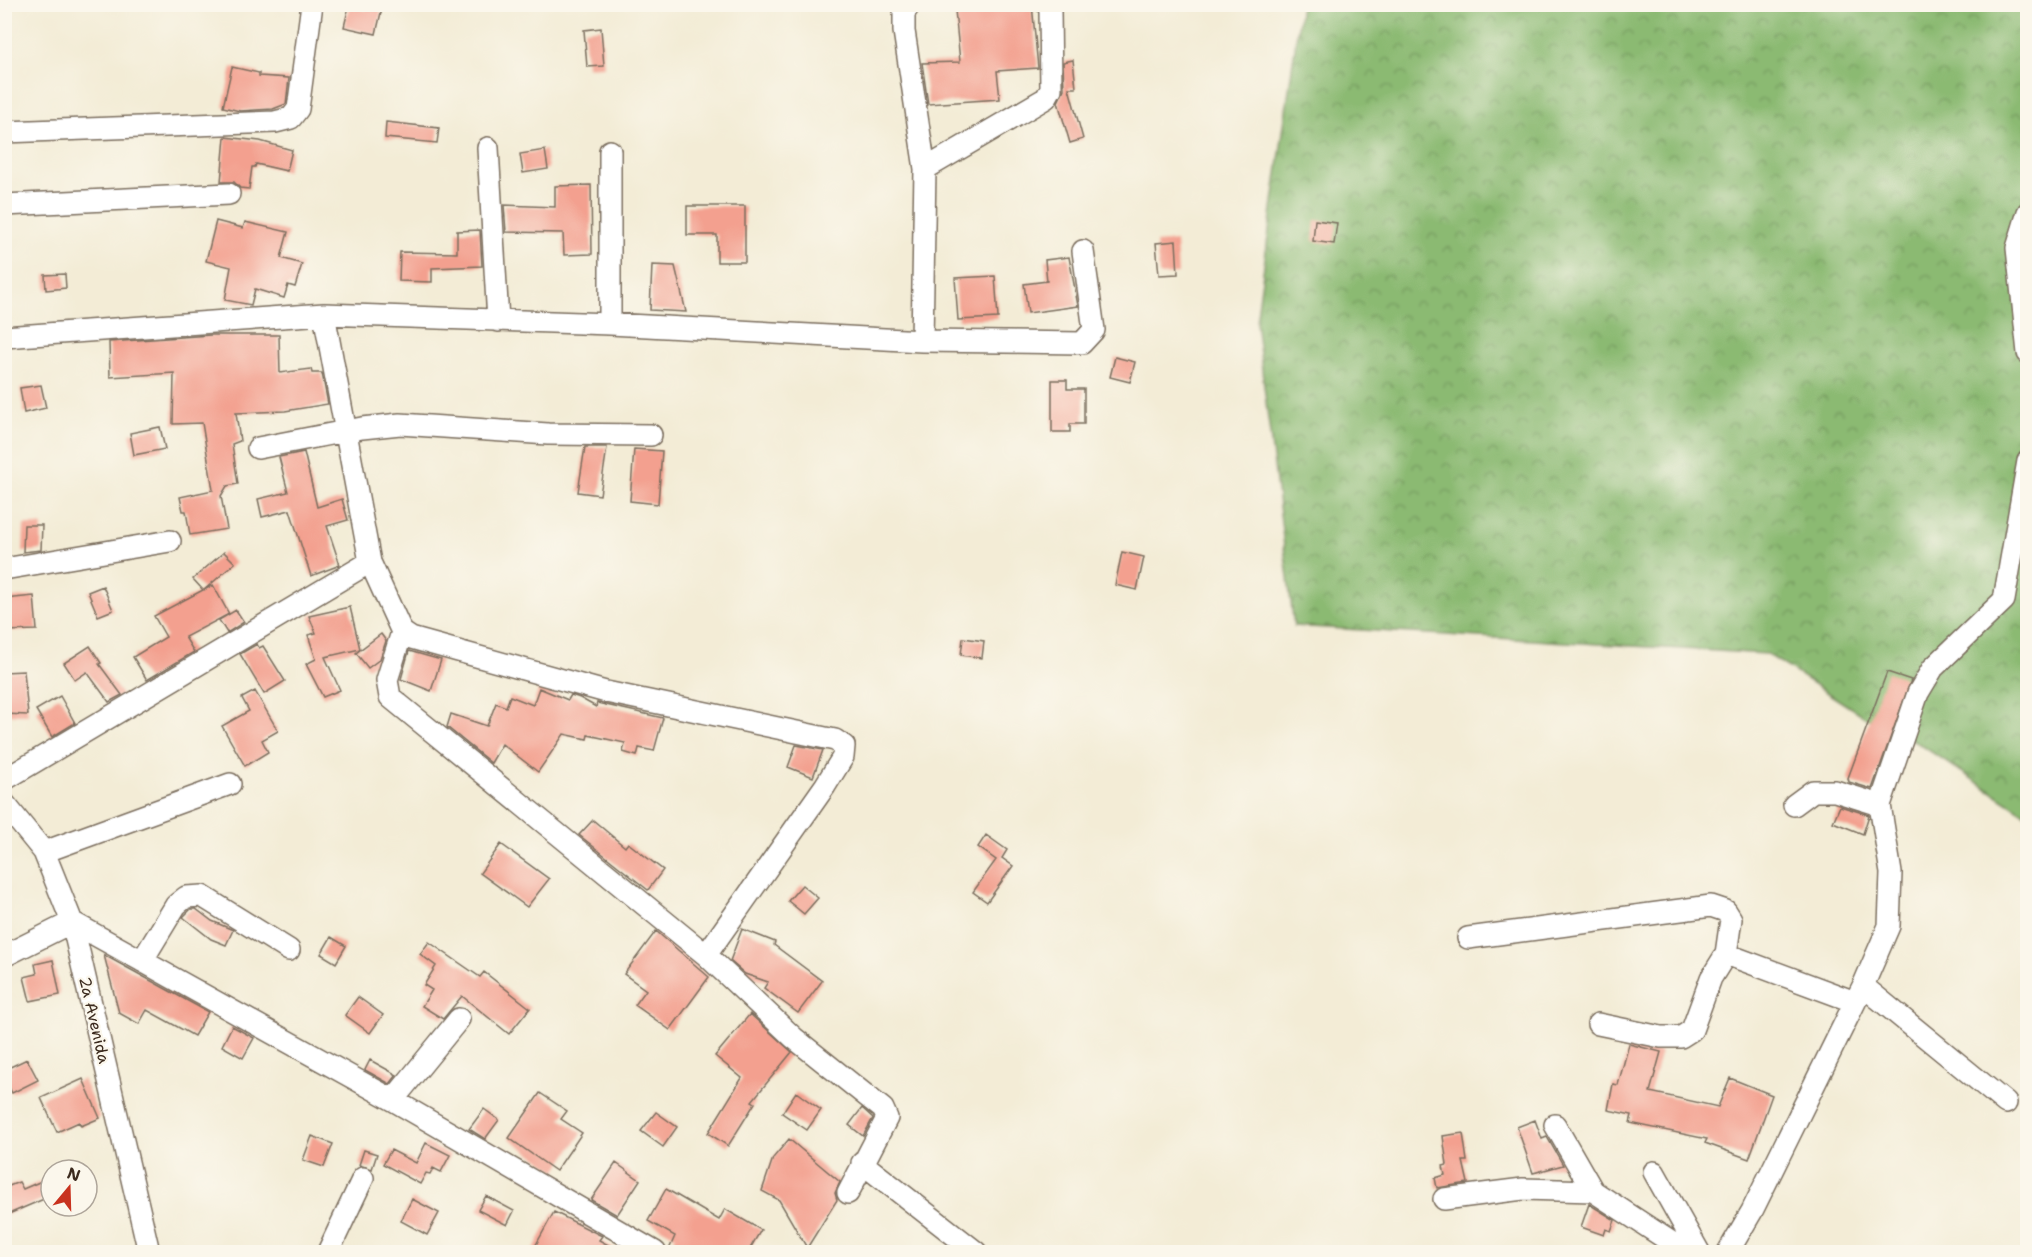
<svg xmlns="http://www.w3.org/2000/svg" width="2032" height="1257" viewBox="0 0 2032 1257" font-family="'Shantell Sans',sans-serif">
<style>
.forest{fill:url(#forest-crowns);stroke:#637248;stroke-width:1.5}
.building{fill:#f3a08f}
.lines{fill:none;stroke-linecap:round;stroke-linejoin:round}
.minor-casing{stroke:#7b6e5e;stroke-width:24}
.minor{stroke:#fff;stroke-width:21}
.labels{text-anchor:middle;stroke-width:4.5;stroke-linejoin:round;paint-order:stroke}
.street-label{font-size:16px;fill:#3b2a1e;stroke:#fbf7ec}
</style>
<defs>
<pattern id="forest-crowns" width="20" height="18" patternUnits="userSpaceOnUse" patternTransform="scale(1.5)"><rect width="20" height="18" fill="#8bba72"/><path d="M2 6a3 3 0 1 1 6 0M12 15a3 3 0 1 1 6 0" fill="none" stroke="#73975d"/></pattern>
</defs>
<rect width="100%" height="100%" fill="#fbf7ec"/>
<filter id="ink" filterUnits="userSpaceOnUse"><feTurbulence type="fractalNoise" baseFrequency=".0167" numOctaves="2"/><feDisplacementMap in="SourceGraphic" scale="12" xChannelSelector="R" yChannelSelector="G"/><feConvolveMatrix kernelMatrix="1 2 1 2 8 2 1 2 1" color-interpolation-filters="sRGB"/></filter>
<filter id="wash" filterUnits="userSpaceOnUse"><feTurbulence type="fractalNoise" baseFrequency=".008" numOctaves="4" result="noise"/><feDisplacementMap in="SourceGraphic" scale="24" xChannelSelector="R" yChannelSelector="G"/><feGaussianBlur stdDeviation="1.35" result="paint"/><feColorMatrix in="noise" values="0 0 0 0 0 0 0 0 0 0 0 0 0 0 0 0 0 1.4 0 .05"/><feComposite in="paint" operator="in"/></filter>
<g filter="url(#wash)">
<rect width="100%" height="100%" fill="#f3ecd6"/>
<path class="forest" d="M1301 5H2027V815L1895 728 1868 719 1767 654 1294 626 1256 322Z"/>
<g id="blocks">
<path class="building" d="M367 4H383L376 34 344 27 349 6 366 10Z
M999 4H1032L1038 68 997 71 1000 99 928 104 922 63 960 62 955 10Z
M601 28 604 66 587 67 584 30Z
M1073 60 1076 88H1069L1083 139 1070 143 1058 102 1064 89 1063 62Z
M232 67 259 73V76L289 78 286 104 273 109 240 111 223 107Z
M386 122 439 128 437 143 385 138Z
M225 137 260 141 292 150 287 171 256 164 255 167H252L249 189 240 188 234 182H221Z
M545 150 548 169 523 173 520 154Z
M591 185 592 254 564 255 563 233 506 232 504 205 555 207V186Z
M687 206H745V262H717V235H687Z
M1315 220 1337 223 1334 244 1313 241Z
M216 221 243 228 245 222 288 232 281 258 302 264 295 287 288 285 284 298 255 289 251 305 225 300 231 267 206 261Z
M480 230 482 266 432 268V282L399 281 400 252 457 253V231Z
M1176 241 1178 274 1159 275 1156 243Z
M1069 257 1078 306 1028 313 1024 284 1047 281 1045 260Z
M652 265 675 266 686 312 650 310Z
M65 274 66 288 46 290 45 275Z
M995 276 998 318 958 320 955 278Z
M211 335H279L280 373 311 369 312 373H322L328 404 285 411 236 413 240 441 232 444 238 484 227 486 221 496 227 529 190 535 186 511H183L180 497 213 490 202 423 173 424 174 373 110 377 109 342Z
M1115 357 1135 362 1130 382 1110 377Z
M1052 380H1067V389H1084V424H1070V432H1052Z
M41 385 46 408 24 413 20 388Z
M160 427 165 449 134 455 130 433Z
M585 447H607L600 495 578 492Z
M634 449 662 451 658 504 630 501Z
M304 452 317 507 342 499 348 520 327 526 340 565 311 576 290 510 262 517 258 499 288 492 279 457Z
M24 525H42L41 550 23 552Z
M224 552 235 563 204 590 213 585 229 614 185 637 194 652 147 680 133 657 166 637 154 616 203 590 193 579Z
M1122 552 1144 557 1137 590 1115 585Z
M103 586 113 610 98 616 88 592Z
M34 596 37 630 4 631V599Z
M350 607 360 649 325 657 340 690 323 697 306 664 316 659 308 635 316 633 309 616Z
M236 610 244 622 227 633 219 620Z
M381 634 386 641 380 659 368 668 356 653Z
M963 638 984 641 982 658 961 655Z
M257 644 259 648 263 646 285 681 264 694 240 654Z
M90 646 101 663 99 664 122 695 109 702 87 672 75 680 64 663Z
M409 651 441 660 431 691 401 679Z
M24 671 28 715 4 714V672Z
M1887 672 1911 680 1872 789 1849 782 1848 778Z
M539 688 568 700 571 695 580 698 596 707 597 703 663 718 654 751 639 748 637 756 623 752 625 743 588 735 587 739 564 734 538 772 502 744 491 763 447 727 451 714 487 726 496 703 506 707 510 696 533 705Z
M255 691 278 731 262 740 268 752 245 766 222 726 249 711 242 698Z
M60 696 75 723 52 737 36 710Z
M796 745 823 750 813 777 788 767Z
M1840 806 1869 815 1863 834 1833 822Z
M593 820 625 847 628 843 663 870 648 890 579 835Z
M986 835 1007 850 1002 858 1013 866 987 902 973 892 996 860 978 847Z
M501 844 549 879 527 907 480 873Z
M802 885 818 898 804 914 788 901Z
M191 909H196L212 921 233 930 226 945 211 939 183 917Z
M742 929 775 942 774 945 822 981 798 1013 764 988 768 982 745 974 730 961Z
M656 931 709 977 670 1030 635 1005 646 990 624 974Z
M331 937 346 946 336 963 321 954Z
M429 942 480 977 484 972 530 1008 509 1034 462 996 443 1019 422 1006 432 990 424 985 436 966 420 954Z
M104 955 208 1012 194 1036 147 1010 139 1024 119 1013Z
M53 960 60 995 30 1001 24 977 37 974 35 964Z
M358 997 383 1015 370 1033 345 1015Z
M750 1014 792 1052 752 1101 755 1103 728 1146 708 1133 742 1078 715 1056Z
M232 1026 254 1038 243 1058 222 1046Z
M1629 1044 1661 1052 1650 1092 1718 1107 1730 1078 1772 1095 1749 1159 1705 1143 1707 1139 1630 1123 1632 1115 1608 1110 1613 1084 1618 1085Z
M27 1059 38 1080 12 1093 4 1077V1070Z
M370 1060 397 1075 390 1084 365 1070Z
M83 1079 100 1118 81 1126 79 1122 57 1132 41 1098Z
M796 1092 821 1110 807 1130 782 1113Z
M540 1093 567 1111 561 1119 582 1133 556 1171 509 1138Z
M862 1108 873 1118 863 1136 849 1125Z
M484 1109 499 1120 485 1139 469 1129Z
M656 1112 677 1127 663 1147 641 1131Z
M1535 1120 1542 1139 1547 1137 1563 1165 1533 1173 1517 1127Z
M1463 1133 1467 1161H1463L1468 1183 1437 1188 1435 1178 1445 1175 1443 1166 1447 1165 1443 1136Z
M312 1136 333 1144 324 1167 303 1160Z
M789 1139 840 1182 835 1193 837 1200 807 1248 779 1200 762 1191 773 1158Z
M426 1143 450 1155 441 1172 433 1168 430 1174 426 1173 420 1184 383 1164 391 1150 416 1163Z
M364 1150 377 1154 372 1169 359 1165Z
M616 1163 640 1180 617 1215 591 1200Z
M51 1177V1196L4 1216V1188L19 1182 23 1189Z
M666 1189 719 1220 725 1209 761 1230 748 1252H668L675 1236 648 1221Z
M486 1196 514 1211 507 1225 478 1210Z
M412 1199 439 1213 427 1235 401 1221Z
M1589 1204 1615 1220 1611 1231 1606 1229 1604 1235 1581 1227Z
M554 1212 602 1236 599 1240 621 1252H532Z"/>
</g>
</g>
<g filter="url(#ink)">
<use href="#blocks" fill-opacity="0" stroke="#7b6e5e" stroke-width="1.5"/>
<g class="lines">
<g class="minor-casing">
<path id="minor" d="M910 4 904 13V31L925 169
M4 132 275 122 291 118 298 109 312 4
M488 148 498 321
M4 205 229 194
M2028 212 2017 248 2028 353
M324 314 370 562 402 632 411 638 606 692 835 740 844 746 843 757 825 786 706 955
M610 324V151
M4 337 324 314 610 324 922 341 1082 343 1094 330 1083 251
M922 341 925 169 1046 98 1051 89 1050 10 1047 4
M258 448 362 428 400 424 548 434 651 435
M4 569 170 541
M402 632 387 680 390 697 706 955 794 1038 883 1109 887 1118 848 1193
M4 780 370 562
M4 803 44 852 72 922 149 1252
M1794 805 1813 791H1835L1880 805
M44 852 230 784
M1468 938 1711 906 1726 911 1731 919 1726 954
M4 956 72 922 393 1100 655 1252
M142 961 176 905 186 897 202 896 289 950
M1863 986 2006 1103
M1598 1024 1661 1037H1681L1692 1030 1711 978 1726 954 1855 1002
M393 1100 459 1019
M1555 1125 1593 1191 1686 1252
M862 1163 976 1252
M1654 1172 1699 1252
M1444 1199 1523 1189 1593 1191
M328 1252 363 1178
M1728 1252 1752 1211 1863 986 1889 926 1891 873 1880 805 1918 693 1933 668 2004 600 2028 461"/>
</g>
<use href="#minor" class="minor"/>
</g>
</g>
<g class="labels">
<g class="street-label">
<text transform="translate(95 1020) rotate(77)" y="6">2a Avenida</text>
</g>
</g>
<rect width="2032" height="1257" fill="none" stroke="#fbf7ec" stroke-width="24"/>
<g transform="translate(69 1188) rotate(19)"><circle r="28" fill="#fbf7ec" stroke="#aea59a" stroke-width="1.5"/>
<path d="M0-4.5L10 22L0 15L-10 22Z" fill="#c8321e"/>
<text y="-9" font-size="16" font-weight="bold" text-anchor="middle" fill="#3b2a1e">N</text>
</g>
</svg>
